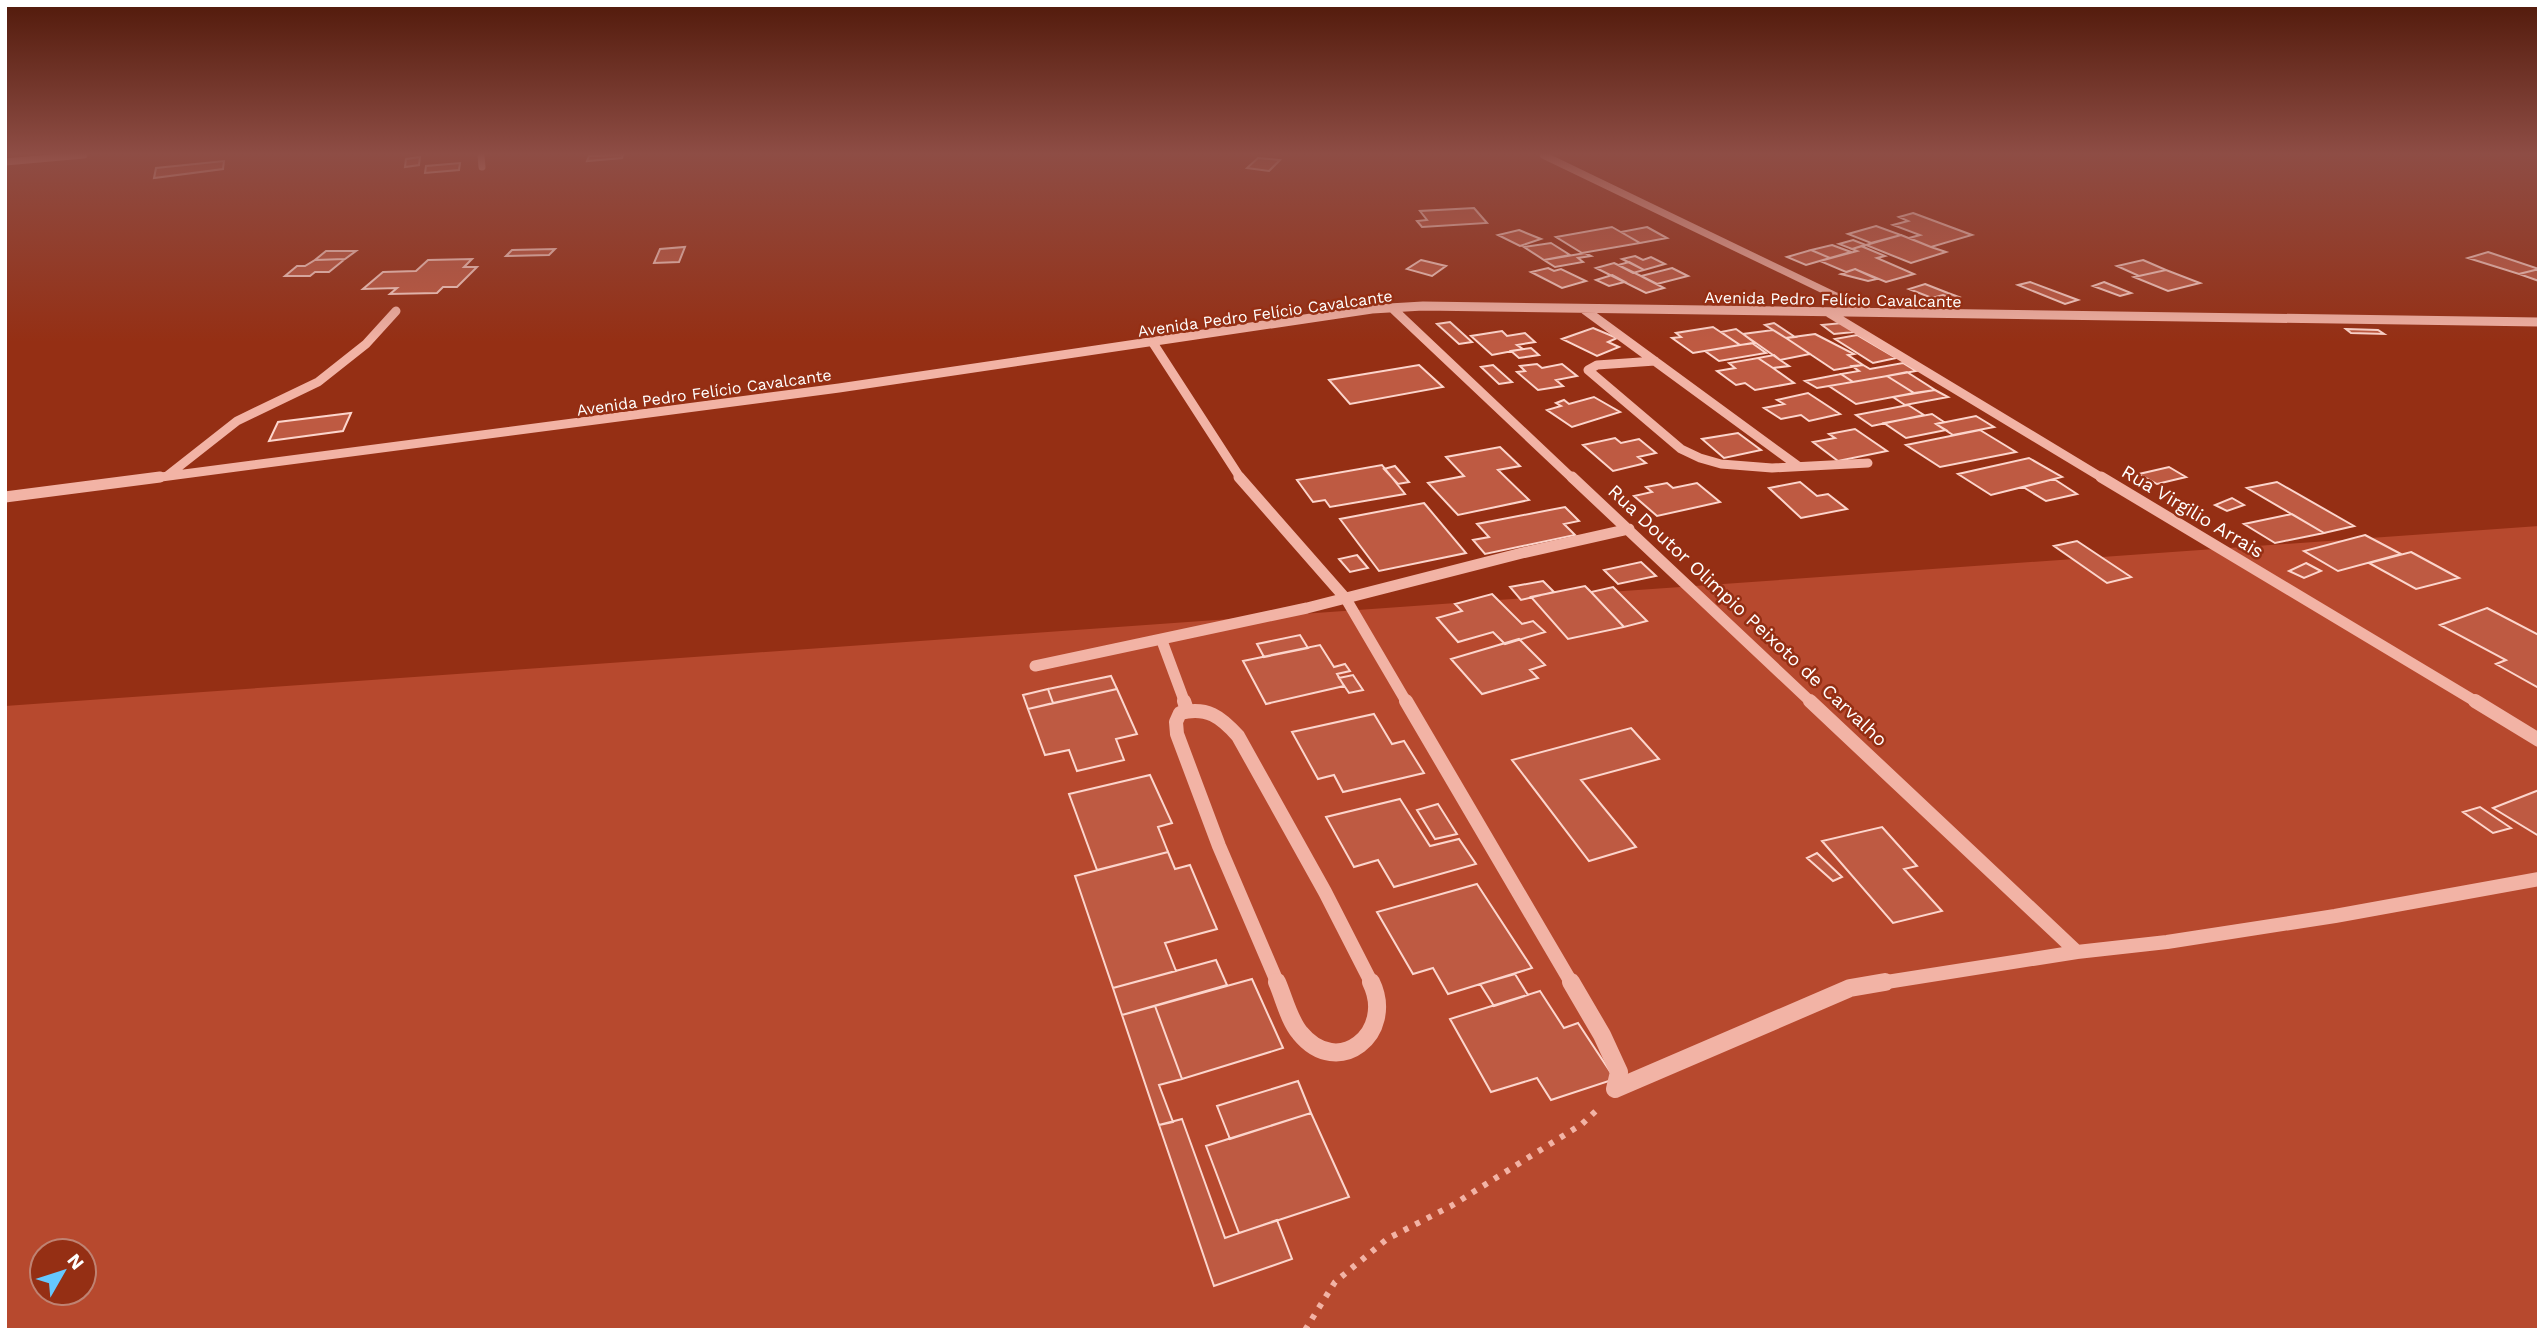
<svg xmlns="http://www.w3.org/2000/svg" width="2544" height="1335" viewBox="0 0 2544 1335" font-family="'Work Sans',sans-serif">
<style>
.green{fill:#b7492e;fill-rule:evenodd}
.building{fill:#be5a42;stroke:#fcd5cc;stroke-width:2}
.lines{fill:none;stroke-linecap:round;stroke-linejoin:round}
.path{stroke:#f2b3a5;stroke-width:6;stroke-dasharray:5 8;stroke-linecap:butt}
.minor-far4{stroke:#f2b3a5;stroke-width:7}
.minor-far3{stroke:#f2b3a5;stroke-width:9}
.minor-far2{stroke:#f2b3a5;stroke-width:11}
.minor-far1{stroke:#f2b3a5;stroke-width:14}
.minor{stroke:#f2b3a5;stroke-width:18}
.labels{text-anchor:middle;stroke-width:5;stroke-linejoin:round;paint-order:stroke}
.far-street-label{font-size:16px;fill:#fff;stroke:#952f14}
.street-label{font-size:19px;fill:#fff;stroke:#952f14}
</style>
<rect width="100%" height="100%" fill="#952f14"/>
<path class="green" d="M2539 526V1330H5V706ZM42 1251H84V1293H42Z"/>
<path class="building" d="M623 155 622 158 587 161 589 156Z
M420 157 419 165 405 167 406 159Z
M1258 158 1280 160 1269 171 1247 168Z
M224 161 223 169 154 178 156 168Z
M460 163 459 170 425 173 426 166Z
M1474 208 1487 223 1422 227 1417 221 1427 220 1420 211Z
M1913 213 1972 235 1931 247 1909 238 1920 235 1893 225 1908 221 1899 217Z
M1876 226 1901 235 1871 243 1848 234Z
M1612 227 1640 243 1582 253 1556 237Z
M1647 227 1667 238 1640 243 1621 232Z
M1519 230 1541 239 1520 246 1498 235Z
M1901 235 1931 247 1946 252 1911 263 1866 245Z
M1853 240 1866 245 1852 249 1839 244Z
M1551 243 1570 255 1544 260 1524 247Z
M1832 245 1851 252 1830 258 1811 250Z
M1861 246 1885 256 1877 258 1914 274 1886 282 1855 269 1846 272 1820 261 1857 251 1852 249Z
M685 247 679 262 654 263 660 249Z
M555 249 549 255 506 256 512 250Z
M1811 250 1830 258 1806 265 1787 257Z
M326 251H356L345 259 315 260Z
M2488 252 2539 269 2519 274 2468 258Z
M1585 253 1591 256 1578 258 1583 262 1555 267 1544 260Z
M1635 256 1643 260 1651 257 1665 264 1644 270 1622 259Z
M345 259 329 272H315L310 276H285L297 266H305L315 260Z
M472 259 464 267H477L457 287H443L437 293 390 294 397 288 363 289 383 272 416 271 428 260Z
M1421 260 1446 266 1432 276 1407 269Z
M2143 260 2166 270 2139 276 2117 266Z
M1629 262 1644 270 1633 273 1618 265Z
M1614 263 1641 276 1664 288 1646 293 1596 268Z
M1548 268 1554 271 1561 269 1586 281 1562 288 1531 272Z
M1672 268 1688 276 1657 284 1641 276Z
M1855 269 1877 279 1868 281 1841 274Z
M2539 269V281L2519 274Z
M2166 270 2200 283 2168 291 2134 277Z
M1612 275 1625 282 1609 286 1596 280Z
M2030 282 2078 300 2065 304 2018 285Z
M2104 282 2131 293 2120 296 2093 286Z
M1925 284 1948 293 1959 297 1954 299 1943 295 1932 298 1909 289Z
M1450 322 1472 342 1459 344 1437 324Z
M1774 323 1795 337 1786 338 1765 325Z
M1842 323 1854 332 1834 334 1822 325Z
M1713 327 1740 345 1693 353 1672 338 1681 337 1676 333Z
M1593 328 1617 338 1608 342 1619 347 1597 356 1562 339Z
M1736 329 1743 334 1755 343 1740 345 1721 332Z
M2346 329 2378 330 2384 334 2351 333Z
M1773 330 1786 338 1810 354 1780 360 1743 334Z
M1502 331 1507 336 1525 333 1535 342 1517 345 1523 349 1492 355 1471 336Z
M1815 334 1854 354 1848 355 1863 365 1834 370 1786 338Z
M1857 335 1896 358 1873 363 1835 339Z
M1752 343 1766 353 1719 361 1705 351Z
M1531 348 1539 355 1519 358 1511 351Z
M1774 355 1780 360 1789 366 1773 368 1758 358Z
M1758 358 1773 368 1794 383 1755 390 1745 383 1736 385 1717 371 1735 368 1729 363Z
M1903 363 1916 371 1853 382 1841 374 1859 371 1852 366 1863 365 1870 369Z
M1537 364 1542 368 1562 364 1577 376 1556 380 1563 386 1538 390 1517 372 1525 371 1520 366Z
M1419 365 1443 387 1350 404 1329 380Z
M1493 365 1512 382 1499 384 1481 367Z
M1907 372 1935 390 1914 393 1887 376Z
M1841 374 1853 382 1817 388 1805 381Z
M1887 376 1914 393 1856 404 1829 386Z
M1935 390 1948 397 1905 405 1893 397Z
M1808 393 1840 414 1809 421 1801 415 1781 419 1764 408 1784 404 1777 400Z
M1594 397 1620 412 1572 427 1547 410 1561 406 1556 403 1564 400 1569 404Z
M1908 405 1924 415 1872 426 1856 415Z
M351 413 343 431 269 441 278 422Z
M1932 414 1944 422 1936 424 1946 430 1906 438 1884 423Z
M1976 416 1994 427 1953 435 1936 424Z
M1855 429 1887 451 1838 461 1813 442 1835 438 1829 434Z
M1980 430 2016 452 1940 467 1906 445Z
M1738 433 1761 450 1724 458 1702 439Z
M1615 438 1621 443 1639 439 1656 453 1638 457 1646 463 1613 471 1583 445Z
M1500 447 1520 466 1498 470 1529 500 1458 515 1428 483 1464 476 1446 457Z
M2029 458 2062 477 1991 495 1958 474Z
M1382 465 1405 494 1330 507 1325 500 1313 502 1297 480Z
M1395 466 1409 482 1398 484 1384 469Z
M2169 467 2186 477 2157 484 2139 474Z
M2054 479 2077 494 2046 501 2023 487Z
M1800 482 1817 496 1828 494 1847 509 1801 518 1769 488Z
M2277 482 2354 526 2324 533 2247 488Z
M1667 483 1673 488 1697 483 1720 502 1657 516 1634 496 1652 492 1646 487Z
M2232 498 2244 505 2227 511 2215 505Z
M1424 503 1466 553 1379 571 1340 519Z
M1565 507 1579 521 1564 524 1575 535 1485 554 1473 540 1489 537 1477 524Z
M2292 514 2324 533 2275 543 2244 524Z
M2365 535 2401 554 2338 571 2304 551Z
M2077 541 2131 577 2107 583 2054 546Z
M2411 552 2459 578 2416 589 2369 563Z
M1357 555 1368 568 1350 572 1339 559Z
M1641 562 1656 576 1618 584 1604 570Z
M2306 563 2321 571 2304 578 2289 571Z
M1543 581 1554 592 1521 600 1510 587Z
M1585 586 1591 592 1624 627 1568 639 1531 597Z
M1613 587 1647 621 1624 627 1591 592Z
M1492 594 1522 624 1533 621 1545 632 1505 644 1493 632 1458 642 1437 618 1462 611 1455 604Z
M2487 608 2539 635V688L2496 664 2506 660 2440 625Z
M1300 635 1308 648 1264 657 1257 644Z
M1519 639 1545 665 1530 670 1538 678 1482 694 1451 659Z
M1320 645 1334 667 1345 664 1350 671 1337 674 1344 686 1266 704 1243 661Z
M1353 675 1363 690 1349 693 1339 678Z
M1111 676 1117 689 1053 703 1048 689Z
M1048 689 1053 703 1028 709 1023 695Z
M1117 689 1137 734 1116 739 1124 760 1077 771 1069 750 1045 755 1028 709Z
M1374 714 1392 744 1404 741 1424 773 1343 792 1334 775 1318 779 1292 732Z
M1631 728 1659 759 1581 780 1636 847 1589 861 1512 760Z
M1150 775 1172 823 1158 827 1168 852 1097 870 1069 794Z
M2539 790V836L2493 808Z
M1400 799 1430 846 1459 839 1476 864 1394 887 1378 860 1354 867 1326 817Z
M1438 804 1457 834 1435 839 1417 810Z
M2480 807 2511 828 2493 833 2463 812Z
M1882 827 1917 866 1904 869 1942 911 1893 923 1822 841Z
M1168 852 1175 869 1190 865 1217 929 1165 943 1176 971 1113 988 1075 876Z
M1817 853 1842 877 1833 881 1807 858Z
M1477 884 1532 968 1448 994 1433 968 1413 974 1377 912Z
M1216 960 1227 985 1122 1015 1113 988Z
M1515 974 1528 995 1494 1006 1480 984Z
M1252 979 1283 1048 1182 1079 1155 1006Z
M1540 991 1564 1028 1578 1023 1615 1079 1551 1100 1537 1078 1491 1092 1450 1019Z
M1155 1006 1182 1079 1159 1085 1173 1122 1159 1125 1122 1015Z
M1298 1081 1311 1113 1230 1139 1217 1106Z
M1311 1113 1349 1197 1239 1233 1206 1146Z
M1182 1119 1225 1238 1277 1220 1292 1259 1214 1286 1159 1125Z"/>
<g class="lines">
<path class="path" d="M1305 1330 1335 1282 1387 1239 1451 1206 1582 1124 1599 1108"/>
<path class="minor-far4" d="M481 155 482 167
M1543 155 1842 299
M5 162 84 155"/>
<path class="minor-far3" d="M1839 297 1867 311
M1392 308 1573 479
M1585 310 1798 466
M1829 313 2104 479
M1153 343 1241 479
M1655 361 1597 365 1588 370 1681 449 1700 458 1721 464 1772 468 1868 463
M167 476 237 421 318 382 366 344 396 311
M146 479 839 388 1372 309 1423 306 2539 322"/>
<path class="minor-far2" d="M1239 477 1346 599 1407 703
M1572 477 1812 703
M2101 477 2478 703
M5 497 160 477
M1162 641 1185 703
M1035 666 1307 608 1522 553 1629 529"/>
<path class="minor-far1" d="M1184 701 1187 710
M1406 701 1572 984
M1810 701 2077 952
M2475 701 2539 740
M1278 984 1219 846 1177 734 1176 722 1180 713C1207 706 1221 717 1238 736L1325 892 1372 984
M1874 984 2077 952 2167 942 2335 916 2539 879"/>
<path class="minor" d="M1277 982C1284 998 1289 1020 1300 1033 1338 1080 1396 1033 1371 982
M1571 982 1602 1035 1619 1072 1615 1089
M1615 1089 1850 988 1885 982"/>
</g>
<linearGradient id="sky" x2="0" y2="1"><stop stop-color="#521a0b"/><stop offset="0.45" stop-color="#8e4d45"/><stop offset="1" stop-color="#8e4d45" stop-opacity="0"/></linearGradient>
<rect width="2544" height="342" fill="url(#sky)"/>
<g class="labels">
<g class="far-street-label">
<text transform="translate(1833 299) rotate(1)" y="6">Avenida Pedro Felício Cavalcante</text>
<text transform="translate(1265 313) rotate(-8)" y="6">Avenida Pedro Felício Cavalcante</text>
<text transform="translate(704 392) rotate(-8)" y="6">Avenida Pedro Felício Cavalcante</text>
</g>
<g class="street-label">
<text transform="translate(2193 511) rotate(31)" y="7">Rua Virgilio Arrais</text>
<text transform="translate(1748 615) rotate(43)" y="7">Rua Doutor Olimpio Peixoto de Carvalho</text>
</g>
</g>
<rect width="2544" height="1335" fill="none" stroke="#ffffff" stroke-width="14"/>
<g transform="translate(63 1272) rotate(51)"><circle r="33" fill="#952f14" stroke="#bf8272" stroke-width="2"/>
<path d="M0-5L12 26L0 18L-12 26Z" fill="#65c8ff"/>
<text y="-10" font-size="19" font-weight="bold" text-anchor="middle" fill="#ffffff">N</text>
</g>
</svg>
